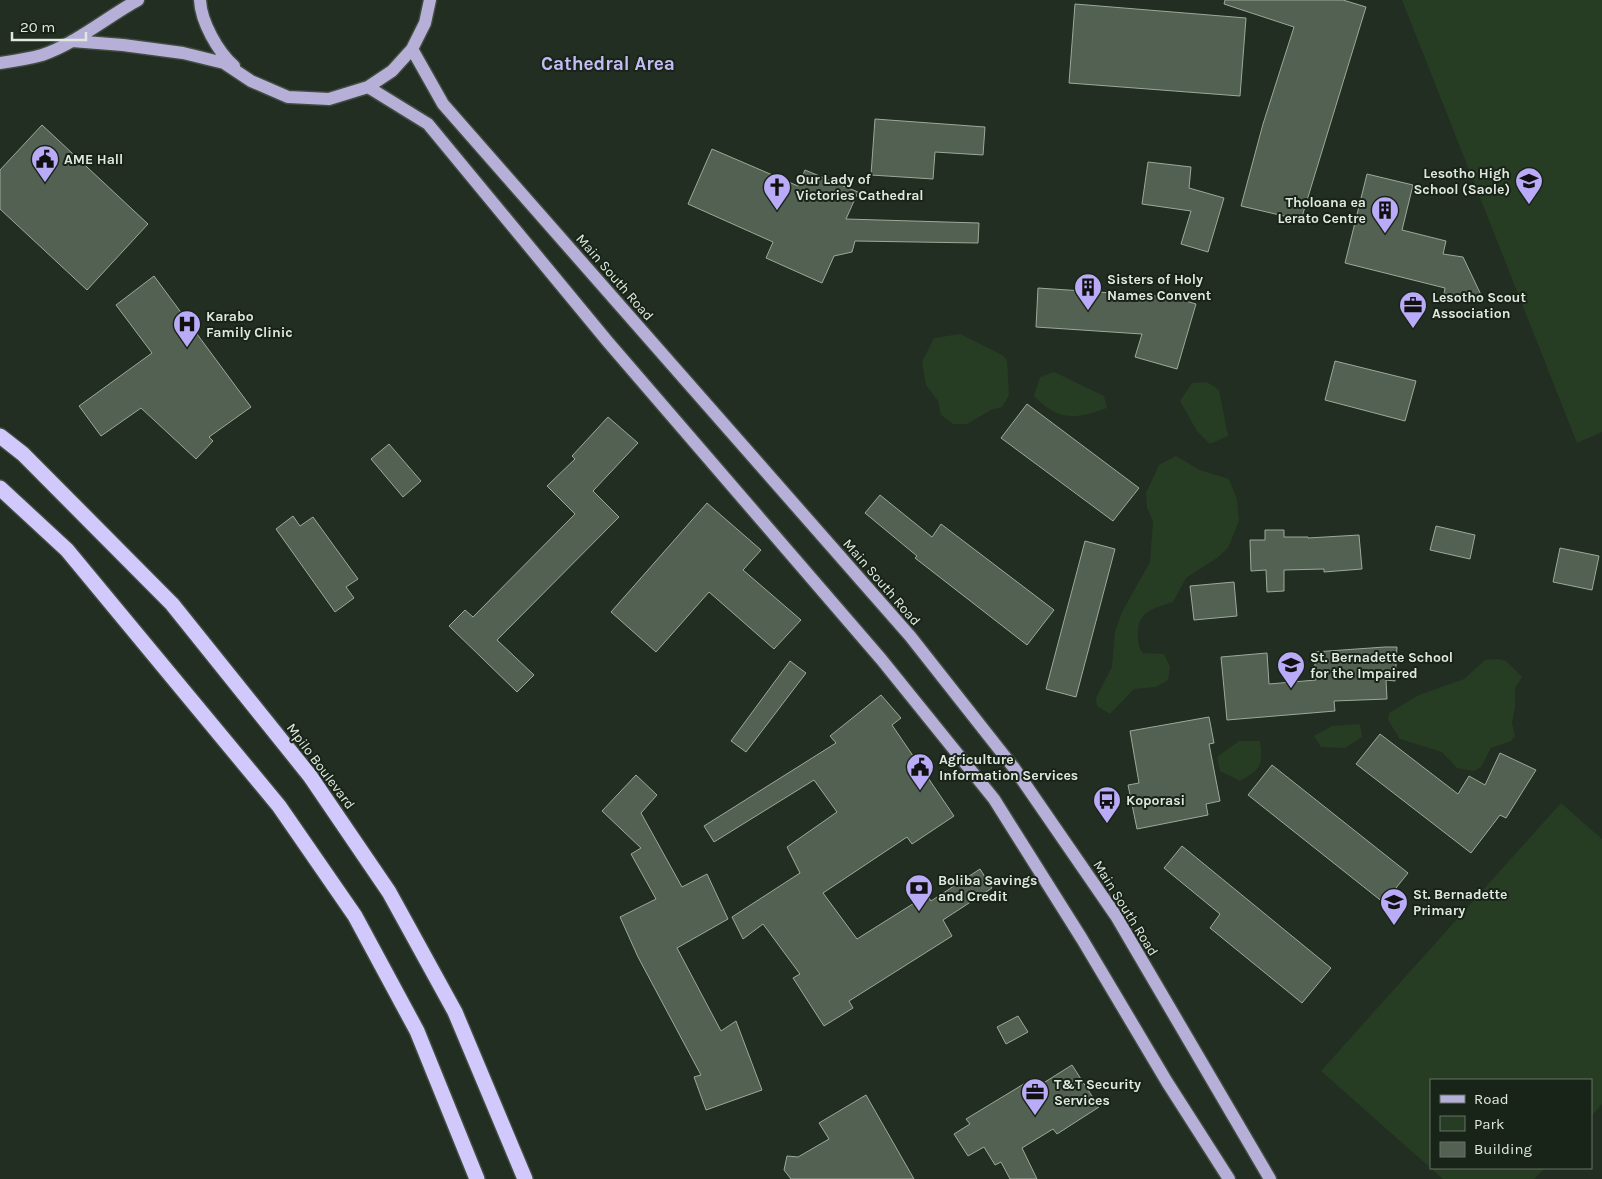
<svg xmlns="http://www.w3.org/2000/svg" width="1602" height="1179" viewBox="0 0 1602 1179" font-family="Karla,sans-serif">
<style>
.green{fill:#263d24}
.building{fill:#536152;stroke:#9baa99}
.lines{fill:none;stroke-linecap:round;stroke-linejoin:round}
.major-casing{stroke:#404c3f;stroke-width:15}
.highway-casing{stroke:#404c3f;stroke-width:18}
.major{stroke:#b6afd8;stroke-width:12}
.highway{stroke:#d1c9fb;stroke-width:15}
.labels{text-anchor:middle;stroke-width:4;stroke-linejoin:round;paint-order:stroke}
.poi-label{font-size:14px;font-weight:bold;fill:#e0e8df;stroke:#192418;text-anchor:start}
.street-label{font-size:14px;fill:#e0e8df;stroke:#192418}
.district-label{font-size:19px;font-weight:bold;fill:#c6bcf5;stroke:#192418}
</style>
<rect width="100%" height="100%" fill="#222e21"/>
<path class="green" d="M1402 0H1602V432L1577 443Z
M960 334 1002 355 1007 360 1009 395 1002 407 991 410 967 424H953L941 415 938 401 926 385 922 362 934 338Z
M1054 372 1104 396 1107 408C1076 419 1059 422 1034 396L1040 377Z
M1207 382 1219 390 1228 436 1210 444 1197 431 1180 401 1192 383Z
M1176 456 1200 470 1229 479 1237 500 1239 521 1228 548 1217 558 1186 578 1173 602C1155 608 1137 611 1138 634 1138 642 1138 647 1143 653L1164 654 1170 667 1168 680 1156 687 1134 689 1110 714 1097 706 1096 698 1112 667 1115 632 1122 612 1150 562 1153 521 1147 508 1146 493 1159 465Z
M1499 659 1506 661 1522 677 1515 688V708L1512 723 1515 736 1511 741 1491 748 1481 767 1474 771 1457 768 1442 752 1400 739 1388 720 1389 713 1419 695 1464 679 1485 660Z
M1360 724 1362 737 1345 748 1321 747 1314 736 1332 726Z
M1239 741H1260C1263 766 1262 768 1240 781L1220 771 1217 757Z
M1561 803 1602 839V1104L1591 1116V1080H1431V1168H1545L1534 1179H1443L1321 1071Z"/>
<path class="building" d="M1225 0H1343L1366 7 1301 220 1241 206 1263 124 1294 27 1224 4Z
M1075 4 1246 18 1240 96 1069 83Z
M875 119 985 127 983 155 935 152 933 179 871 175Z
M42 125 148 224 87 290 0 209V170Z
M712 149 798 186 805 170 858 192 846 219 979 223 978 243 855 241 852 252 834 256 822 283 766 258 773 242 688 204Z
M1148 162 1191 167 1189 188 1224 198 1208 252 1181 244 1191 211 1142 204Z
M1367 174 1413 185 1402 230 1446 241 1443 254 1463 257 1483 299 1444 294 1445 288 1345 263Z
M154 276 251 407 209 437 213 441 196 459 141 408 101 436 79 406 152 353 116 305Z
M1038 288 1172 297 1196 304 1177 369 1135 357 1142 334 1036 327Z
M1335 361 1416 381 1405 421 1325 400Z
M1027 404 1139 488 1113 521 1001 438Z
M608 417 638 443 593 491 619 517 497 640 534 675 517 692 449 626 465 610 473 617 575 514 547 486 575 459 572 456Z
M389 444 421 481 403 497 371 459Z
M880 495 932 537 941 524 1054 610 1027 645 915 558 917 556 865 513Z
M707 503 761 550 743 570 801 620 774 649 709 592 656 652 611 612Z
M293 516 300 526 313 517 358 579 346 587 354 598 335 612 276 529Z
M1436 526 1475 535 1470 559 1430 550Z
M1265 530H1284V537H1308V538L1359 535 1362 569 1324 572V569L1284 570V591L1267 592 1266 570 1251 571 1250 540H1265Z
M1085 541 1115 549 1076 697 1046 689Z
M1560 548 1599 556 1592 590 1553 582Z
M1234 582 1237 616 1194 620 1190 586Z
M1385 647H1397L1395 681 1386 680 1387 699 1334 701 1335 711 1227 720 1221 657 1267 653 1269 684 1316 680 1314 652Z
M790 661 806 673 746 752 731 741Z
M881 695 901 718 892 725 954 816 912 844 907 837 823 893 857 939 927 895 931 901 980 869 992 888 943 920 952 936 849 1001 853 1008 824 1026 793 978 800 974 763 924 743 939 732 917 800 873 787 847 837 812 814 780 714 842 704 826 836 743 830 736Z
M1209 717 1214 743 1209 744 1220 801 1206 804 1208 815 1137 829 1128 785 1139 783 1130 731Z
M1380 734 1458 794 1469 776 1485 785 1500 753 1536 770 1506 818 1500 815 1471 853 1356 764Z
M1272 765 1408 873 1384 903 1248 795Z
M636 775 657 795 641 813 682 887 707 874 728 919 677 948 721 1031 736 1021 762 1090 706 1110 694 1077 701 1075 638 957 620 917 656 899 631 854 641 848 602 811Z
M1182 846 1331 968 1302 1003 1210 928 1220 914 1164 868Z
M1018 1016 1028 1032 1006 1044 997 1027Z
M1072 1065 1099 1107 1057 1134 1053 1129 1022 1148 1037 1179H1010L1001 1162 995 1165 984 1147 968 1156 954 1134 970 1124 966 1119 1032 1079 1037 1087Z
M866 1095 914 1179H791L784 1170 787 1156 798 1157 829 1139 819 1123Z"/>
<g class="lines">
<g class="major-casing">
<path id="major" d="M200 0C201 22 218 52 234 66
M72 41 123 45 183 53 224 63 251 81 288 97 329 99 368 87 392 71 412 49 425 23 430 0
M412 49 443 104 910 636 1014 768 1116 916 1270 1179
M0 63C14 61 28 59 42 55 75 44 107 17 138 0
M368 87 428 124 608 342 881 659 994 799 1082 939 1167 1082 1229 1179"/>
</g>
<g class="highway-casing">
<path id="highway" d="M0 436 23 454 172 604 310 776 389 892 455 1012 525 1179
M0 488 67 550 279 806 355 916 417 1031 477 1179"/>
</g>
<use href="#major" class="major"/>
<use href="#highway" class="highway"/>
</g>
<defs>
<g id="civic-pin" transform="scale(1.4375)"><path d="M0 17L-7.5 6A9.5 9.5 0 1 1 7.5 6Z" fill="#b9abf7" stroke="#192418"/><path d="M-.6-6.5H3V-4.5H.6V-3L4-1V1h2V6H-6V1h2V-1L-.6-3ZM-1.2 2.5V6h2.4V2.5Z" fill="#111"/></g>
<g id="school-pin" transform="scale(1.4375)"><path d="M0 17L-7.5 6A9.5 9.5 0 1 1 7.5 6Z" fill="#b9abf7" stroke="#192418"/><path d="M0-5L7-2L0 1L-7-2ZM-4 1L0 2.5L4 1V4Q0 6-4 4Z" fill="#111"/></g>
<g id="church-pin" transform="scale(1.4375)"><path d="M0 17L-7.5 6A9.5 9.5 0 1 1 7.5 6Z" fill="#b9abf7" stroke="#192418"/><path d="M-1.2-6h2.4v3.5h3.3v2.4h-3.3V6h-2.4V-.1h-3.3v-2.4h3.3Z" fill="#111"/></g>
<g id="building-pin" transform="scale(1.4375)"><path d="M0 17L-7.5 6A9.5 9.5 0 1 1 7.5 6Z" fill="#b9abf7" stroke="#192418"/><path d="M-4-6H4V6H1V3H-1V6H-4ZM-2.5-4.3h1.7v1.8h-1.7ZM.8-4.3h1.7v1.8H.8ZM-2.5-1h1.7V.8h-1.7ZM.8-1h1.7V.8H.8Z" fill="#111"/></g>
<g id="office-pin" transform="scale(1.4375)"><path d="M0 17L-7.5 6A9.5 9.5 0 1 1 7.5 6Z" fill="#b9abf7" stroke="#192418"/><path d="M-6-3h4V-5.5h4V-3h4V5H-6ZM-1-4.5V-3h2v-1.5ZM-6 0V1H6V0Z" fill="#111"/></g>
<g id="hospital-pin" transform="scale(1.4375)"><path d="M0 17L-7.5 6A9.5 9.5 0 1 1 7.5 6Z" fill="#b9abf7" stroke="#192418"/><path d="M-5-5h3v3.5h4V-5h3V5h-3V1.5h-4V5h-3Z" fill="#111"/></g>
<g id="bus-pin" transform="scale(1.4375)"><path d="M0 17L-7.5 6A9.5 9.5 0 1 1 7.5 6Z" fill="#b9abf7" stroke="#192418"/><path d="M-5-6H5V4H4V6H2V4H-2V6H-4V4H-5ZM-3.5-4V0h7V-4ZM-3.5 1.2v1.5H-2V1.2ZM2 1.2v1.5H3.5V1.2Z" fill="#111"/></g>
<g id="bank-pin" transform="scale(1.4375)"><path d="M0 17L-7.5 6A9.5 9.5 0 1 1 7.5 6Z" fill="#b9abf7" stroke="#192418"/><path d="M-6-4H6V4H-6ZM0-2.3a2.3 2.3 0 1 0 0 4.6a2.3 2.3 0 1 0 0-4.6Z" fill="#111"/></g>
</defs>
<g fill-rule="evenodd">
<use href="#civic-pin" x="45" y="159"/>
<use href="#school-pin" x="1529" y="181"/>
<use href="#church-pin" x="777" y="187"/>
<use href="#building-pin" x="1385" y="210"/>
<use href="#building-pin" x="1088" y="287"/>
<use href="#office-pin" x="1413" y="305"/>
<use href="#hospital-pin" x="187" y="324"/>
<use href="#school-pin" x="1291" y="665"/>
<use href="#civic-pin" x="920" y="767"/>
<use href="#bus-pin" x="1107" y="800"/>
<use href="#bank-pin" x="919" y="888"/>
<use href="#school-pin" x="1394" y="902"/>
<use href="#office-pin" x="1035" y="1092"/>
</g>
<g class="labels">
<g class="poi-label">
<text x="64" y="164">AME Hall</text>
<text x="1510" y="178" text-anchor="end">Lesotho High<tspan x="1510" dy="16">School (Saole)</tspan></text>
<text x="796" y="184">Our Lady of<tspan x="796" dy="16">Victories Cathedral</tspan></text>
<text x="1366" y="207" text-anchor="end">Tholoana ea<tspan x="1366" dy="16">Lerato Centre</tspan></text>
<text x="1107" y="284">Sisters of Holy<tspan x="1107" dy="16">Names Convent</tspan></text>
<text x="1432" y="302">Lesotho Scout<tspan x="1432" dy="16">Association</tspan></text>
<text x="206" y="321">Karabo<tspan x="206" dy="16">Family Clinic</tspan></text>
<text x="1310" y="662">St. Bernadette School<tspan x="1310" dy="16">for the Impaired</tspan></text>
<text x="939" y="764">Agriculture<tspan x="939" dy="16">Information Services</tspan></text>
<text x="1126" y="805">Koporasi</text>
<text x="938" y="885">Boliba Savings<tspan x="938" dy="16">and Credit</tspan></text>
<text x="1413" y="899">St. Bernadette<tspan x="1413" dy="16">Primary</tspan></text>
<text x="1054" y="1089">T&amp;T Security<tspan x="1054" dy="16">Services</tspan></text>
</g>
<g class="street-label">
<text transform="translate(615 277) rotate(49)" y="5">Main South Road</text>
<text transform="translate(882 582) rotate(49)" y="5">Main South Road</text>
<text transform="translate(321 766) rotate(53)" y="5">Mpilo Boulevard</text>
<text transform="translate(1126 908) rotate(58)" y="5">Main South Road</text>
</g>
<g class="district-label">
<text x="608" y="70">Cathedral Area</text>
</g>
</g>
<rect x="1430" y="1079" width="162" height="90" fill="#192418" stroke="#697268"/>
<rect x="1440" y="1095" width="25" height="8" fill="#b6afd8" stroke="#697268"/>
<text x="1474" y="1104" font-size="15" fill="#e0e8df">Road</text>
<rect x="1440" y="1116" width="25" height="15" fill="#263d24" stroke="#697268"/>
<text x="1474" y="1129" font-size="15" fill="#e0e8df">Park</text>
<rect x="1440" y="1142" width="25" height="15" fill="#536152" stroke="#697268"/>
<text x="1474" y="1154" font-size="15" fill="#e0e8df">Building</text>
<path d="M12 32v8h74v-8" fill="none" stroke="#e0e8df" stroke-width="2.5"/>
<text x="20" y="32" font-size="15" fill="#e0e8df" stroke="#192418" stroke-width="4" paint-order="stroke">20 m</text>
</svg>
